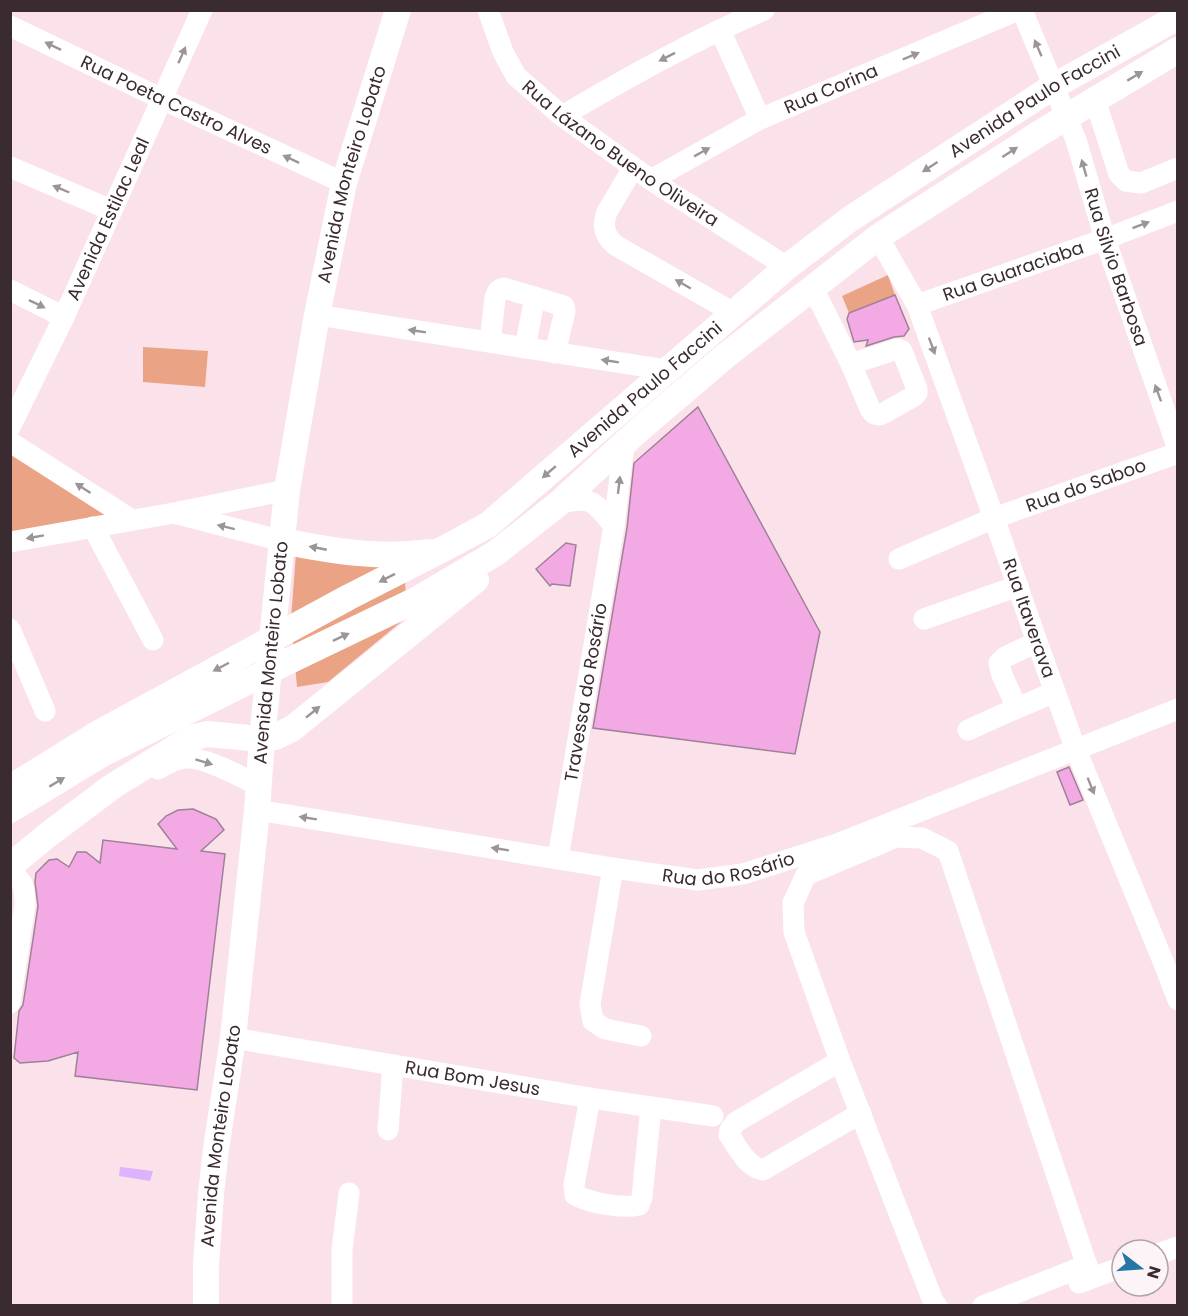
<svg xmlns="http://www.w3.org/2000/svg" width="1188" height="1316" viewBox="0 0 1188 1316" font-family="Poppins,sans-serif">
<style>
.green{fill:#eaa384}
.water{fill:#ddb2fe}
.building{fill:#f3aae4;stroke:#9e8098;stroke-width:1.5}
.lines{fill:none;stroke-linecap:round;stroke-linejoin:round}
.minor{stroke:#fff;stroke-width:21}
.major{stroke:#fff;stroke-width:26}
.oneway{fill:#9c9598}
.labels{text-anchor:middle;stroke-width:5;stroke-linejoin:round;paint-order:stroke}
.street-label{font-size:18px;fill:#3a2b30;stroke:#fdf4f7}
</style>
<rect width="100%" height="100%" fill="#fbe2ea"/>
<path class="green" d="M888 275 895 295 849 313 842 296Z
M143 347 208 351 205 387 143 382Z
M10 447 118 516 11 536Z
M296 553 404 562 407 617 328 682 297 687 291 619Z"/>
<path class="water" d="M120 1167 153 1171 150 1181 119 1176Z"/>
<path class="building" d="M895 295 909 329 904 336 894 337 866 346 868 340 854 342 847 319 849 313Z
M698 407 820 632 795 754 593 728 627 528 634 463Z
M566 543 576 545 570 586 552 584 550 586 536 569Z
M1069 767 1083 800 1070 805 1057 772Z
M193 809 216 819 224 830 201 851 225 854 197 1090 75 1076 78 1052 48 1061 20 1063 14 1058 19 1011 23 1005 38 906 35 882 36 873 49 860 57 859 69 867 77 852H86L100 863 103 840 177 849 158 824 166 816 178 810Z"/>
<g class="lines">
<g class="minor">
<path id="s1" d="M488 10 503 52 516 76 562 116 651 180 787 267"/>
<path id="s2" d="M1022 10 1076 140 1105 239 1178 449"/>
<path id="s3" d="M10 26 162 99 344 183"/>
<path d="M720 30 760 119"/>
<path d="M1095 100 1119 174 1126 181 1141 183 1178 168"/>
<path d="M562 116C627 78 694 40 764 10"/>
<path d="M10 167 111 210"/>
<path d="M633 168 607 212C602 226 604 235 615 245L734 313"/>
<path id="s4" d="M651 180 760 119 1018 10"/>
<path id="s5" d="M878 237 917 305 994 518 1037 642 1076 750 1163 961 1178 1000"/>
<path d="M813 288 851 364 870 409 874 414 879 415 884 413 914 396 917 393V389L902 351 898 349 891 351 851 364"/>
<path d="M10 290 64 317"/>
<path id="s6" d="M917 305 1105 239 1178 211"/>
<path d="M317 315 667 370"/>
<path d="M490 342 495 298C497 292 498 289 504 288L564 306 565 311 555 353"/>
<path d="M525 348 535 297"/>
<path id="s7" d="M10 427 64 317 202 10"/>
<path d="M10 442 132 520"/>
<path d="M558 504C591 495 594 501 614 526"/>
<path d="M179 512 287 490"/>
<path d="M93 527 153 640"/>
<path d="M10 542 174 513 283 541"/>
<path id="s8" d="M899 559 994 518 1178 453"/>
<path d="M924 619 1018 586"/>
<path d="M10 629 45 711"/>
<path d="M1017 708 1055 692"/>
<path d="M968 730 1017 708 1002 675 999 663 1005 657 1037 642"/>
<path d="M158 769C165 765 175 759 184 758 204 756 241 777 260 786"/>
<path id="s9" d="M257 810 613 868 698 880 743 874 837 844 1178 709"/>
<path id="s10" d="M558 858 614 526 624 444"/>
<path d="M613 868 590 1004 593 1021 605 1029 641 1036"/>
<path d="M10 872C25 882 24 887 25 904L10 1003"/>
<path id="s11" d="M233 1038 590 1098 713 1116"/>
<path d="M840 1061 736 1122 730 1130 729 1135C739 1149 746 1166 763 1170L861 1113"/>
<path d="M590 1098 574 1185 575 1195C591 1203 621 1209 639 1205L642 1197 651 1107"/>
<path d="M388 1130 393 1065"/>
<path d="M1158 1254 1178 1247"/>
<path d="M1079 1283 1122 1267"/>
<path d="M342 1306V1250L349 1193"/>
<path d="M937 1306 933 1301 840 1061 794 932 793 903 806 875 896 837 922 838 948 851 1091 1278"/>
<path d="M983 1306 1087 1265"/>
</g>
<g class="major">
<path d="M283 541C331 551 380 559 429 552"/>
<path id="s12" d="M10 788 97 734 349 597 447 547 488 525 787 267 850 219 1054 86 1178 17"/>
<path d="M10 810 104 753 291 660 418 599 496 553 558 504 642 427 724 357 878 237 1040 133 1178 50"/>
<path d="M10 866 49 834 113 786 191 738 207 734 262 739 275 737 293 728 476 580"/>
<path id="s13" d="M206 1306V1265L211 1194 216 1149 233 1038 257 810 262 739 287 490 317 315 344 183 398 10"/>
</g>
</g>
<defs><path id="oneway-solid" d="M-6-.8H1V-3.2L6.5 0L1 3.2V.8H-6Z" transform="scale(1.5)"/></defs>
<g class="oneway">
<use href="#oneway-solid" transform="translate(53 46) rotate(-154)"/>
<use href="#oneway-solid" transform="translate(1038 48) rotate(-113)"/>
<use href="#oneway-solid" transform="translate(182 55) rotate(-66)"/>
<use href="#oneway-solid" transform="translate(911 56) rotate(-23)"/>
<use href="#oneway-solid" transform="translate(667 57) rotate(153)"/>
<use href="#oneway-solid" transform="translate(1135 76) rotate(-31)"/>
<use href="#oneway-solid" transform="translate(702 152) rotate(-29)"/>
<use href="#oneway-solid" transform="translate(1010 152) rotate(-33)"/>
<use href="#oneway-solid" transform="translate(291 159) rotate(-155)"/>
<use href="#oneway-solid" transform="translate(930 167) rotate(147)"/>
<use href="#oneway-solid" transform="translate(1084 168) rotate(-106)"/>
<use href="#oneway-solid" transform="translate(61 189) rotate(-157)"/>
<use href="#oneway-solid" transform="translate(1141 225) rotate(-21)"/>
<use href="#oneway-solid" transform="translate(683 284) rotate(-150)"/>
<use href="#oneway-solid" transform="translate(37 304) rotate(26)"/>
<use href="#oneway-solid" transform="translate(417 331) rotate(-171)"/>
<use href="#oneway-solid" transform="translate(932 346) rotate(70)"/>
<use href="#oneway-solid" transform="translate(610 361) rotate(-171)"/>
<use href="#oneway-solid" transform="translate(1158 393) rotate(-110)"/>
<use href="#oneway-solid" transform="translate(549 472) rotate(139)"/>
<use href="#oneway-solid" transform="translate(619 485) rotate(-83)"/>
<use href="#oneway-solid" transform="translate(83 488) rotate(-147)"/>
<use href="#oneway-solid" transform="translate(226 527) rotate(-166)"/>
<use href="#oneway-solid" transform="translate(35 537) rotate(170)"/>
<use href="#oneway-solid" transform="translate(318 548) rotate(-169)"/>
<use href="#oneway-solid" transform="translate(387 578) rotate(153)"/>
<use href="#oneway-solid" transform="translate(341 637) rotate(-25)"/>
<use href="#oneway-solid" transform="translate(221 667) rotate(152)"/>
<use href="#oneway-solid" transform="translate(313 712) rotate(-39)"/>
<use href="#oneway-solid" transform="translate(204 762) rotate(17)"/>
<use href="#oneway-solid" transform="translate(57 782) rotate(-31)"/>
<use href="#oneway-solid" transform="translate(1091 786) rotate(68)"/>
<use href="#oneway-solid" transform="translate(308 818) rotate(-171)"/>
<use href="#oneway-solid" transform="translate(500 849) rotate(-171)"/>
</g>
<g class="labels">
<g class="street-label">
<text dy="6" stroke="none"><textPath href="#s4" startOffset="202">Rua Corina</textPath></text>
<text dy="6" stroke="none"><textPath href="#s12" startOffset="1239">Avenida Paulo Faccini</textPath></text>
<text dy="6" stroke="none"><textPath href="#s3" startOffset="184">Rua Poeta Castro Alves</textPath></text>
<text dy="6" stroke="none"><textPath href="#s1" startOffset="202">Rua Lázano Bueno Oliveira</textPath></text>
<text dy="6" stroke="none"><textPath href="#s13" startOffset="1143">Avenida Monteiro Lobato</textPath></text>
<text dy="6" stroke="none"><textPath href="#s7" startOffset="230">Avenida Estilac Leal</textPath></text>
<text dy="6" stroke="none"><textPath href="#s2" startOffset="274">Rua Silvio Barbosa</textPath></text>
<text dy="6" stroke="none"><textPath href="#s6" startOffset="102">Rua Guaraciaba</textPath></text>
<text dy="6" stroke="none"><textPath href="#s12" startOffset="753">Avenida Paulo Faccini</textPath></text>
<text dy="6" stroke="none"><textPath href="#s8" startOffset="201">Rua do Saboo</textPath></text>
<text dy="6" stroke="none"><textPath href="#s5" startOffset="411">Rua Itaverava</textPath></text>
<text dy="6" stroke="none"><textPath href="#s13" startOffset="657">Avenida Monteiro Lobato</textPath></text>
<text dy="6" stroke="none"><textPath href="#s10" startOffset="168">Travessa do Rosário</textPath></text>
<text dy="6" stroke="none"><textPath href="#s9" startOffset="478">Rua do Rosário</textPath></text>
<text dy="6" stroke="none"><textPath href="#s11" startOffset="243">Rua Bom Jesus</textPath></text>
<text dy="6" stroke="none"><textPath href="#s13" startOffset="171">Avenida Monteiro Lobato</textPath></text>
</g>
</g>
<rect width="1188" height="1316" fill="none" stroke="#3a2b30" stroke-width="24"/>
<g transform="translate(1140 1268) rotate(107)"><circle r="28" fill="#fdf4f7" stroke="#afa4a7" stroke-width="1.5"/>
<path d="M0-4.5L10 22L0 15L-10 22Z" fill="#2577a8"/>
<text y="-9" font-size="16" font-weight="bold" text-anchor="middle" fill="#3a2b30">N</text>
</g>
</svg>
